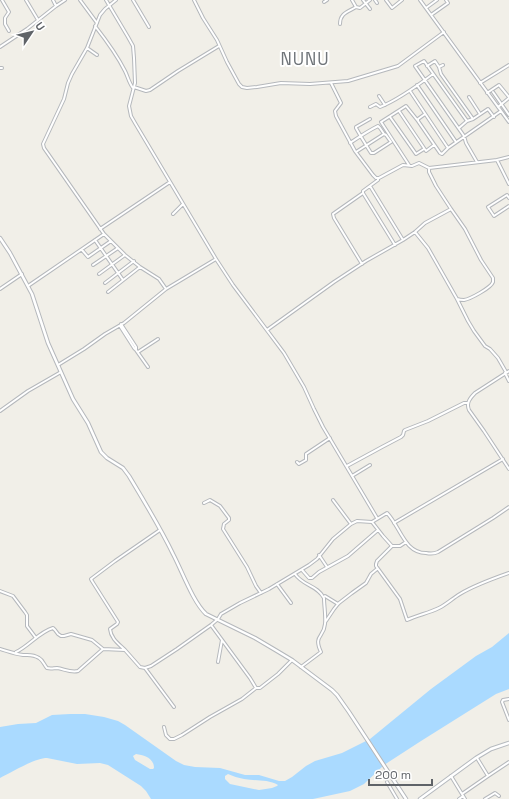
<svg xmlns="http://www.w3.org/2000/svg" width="509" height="799" viewBox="0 0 509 799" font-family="'Space Grotesk',sans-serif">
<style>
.water{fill:#aadaff;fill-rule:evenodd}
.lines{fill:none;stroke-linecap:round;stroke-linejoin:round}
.minor-casing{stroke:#b5b8bc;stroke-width:4}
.tertiary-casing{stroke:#b5b8bc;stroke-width:4.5}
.secondary-casing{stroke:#b6babf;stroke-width:4.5}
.minor{stroke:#fff;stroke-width:2}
.tertiary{stroke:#fff;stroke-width:2.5}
.secondary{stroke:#fff;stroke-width:2.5}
.labels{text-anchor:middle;stroke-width:4;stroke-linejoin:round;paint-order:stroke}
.quarter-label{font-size:17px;letter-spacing:1px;fill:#70757a;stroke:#fff}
</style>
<rect width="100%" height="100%" fill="#f1efe8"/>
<path class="water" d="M509 633V689L496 694 480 704 421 741 384 765 364 784 350 791 313 799H151L146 791 141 786 108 765 100 763 77 764 47 758C35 758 12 772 0 778V727L18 724 36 723 52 715 70 714H85L104 717 118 721 125 725 176 761 184 765 195 767 220 768 245 775H259L279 781H285L292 777 306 766 315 761 342 753 370 739 431 689 476 656 492 647ZM136 754C144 755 154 758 154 768L153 769H150L135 760 133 756ZM228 774C233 776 238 778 244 779 255 781 268 779 278 785L277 786 272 788 259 790 230 784 225 779V776Z"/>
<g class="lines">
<g class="minor-casing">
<path id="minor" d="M2 0 9 12 5 18V24L9 31
M26 0 38 20
M53 0 56 6
M80 0 97 23
M106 0 128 37 133 46 134 58 135 83 129 106 131 116 135 123 216 259 233 285 284 353 304 387 314 409 323 427 377 518
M116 0 105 9 100 15 87 48 72 74 68 83 64 99 43 144 44 148 104 234 125 255 140 267 159 279 166 289
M133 0 149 27
M194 0 203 18 217 40 227 62 239 84 242 87 247 88 257 87 281 83 310 84 348 81 398 66 444 32
M352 0 356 7
M363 0 370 9
M375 0 377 3
M386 0 392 8 402 0
M420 0 509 122
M324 2 327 0
M426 8 437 0
M431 15 448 3 446 0
M340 24C340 13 348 12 356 7L360 8 370 0
M95 26C106 40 117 55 125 71 128 77 129 83 133 88
M0 47 27 29 56 6 65 0
M87 48 97 55
M427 66 435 61 439 67 441 74 473 119
M439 67 443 65
M0 68H2
M331 83 341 103 335 111 336 116 355 151 373 175 376 178H379L403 165 412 166 419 163 429 168 497 160 509 157
M480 83 509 65
M417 85 456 142
M134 87 146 91 150 90 178 71 219 46
M410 91 448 148 501 111
M493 92 509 115
M487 93 499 85 509 97
M379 96 385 105
M469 97 480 114
M370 107 376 104 380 107C398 100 417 86 433 74
M498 107 509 98
M399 111 426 151 434 145
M425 114 418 119V121L440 153 442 154 448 148
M390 117 416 154 424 149
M467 121 424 61 415 66 464 136 466 143 477 162
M459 128 467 121 473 119 488 109 494 117
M350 143C359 137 368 131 378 126L380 128 384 134 386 135 391 142 374 153H371C366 145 361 137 356 128V127L370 119
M356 152 384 134
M497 160 509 184
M409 165 381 122 406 106 418 121
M429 168V172L436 186 451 209 465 229 481 260 493 278C493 280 493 281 493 282 491 288 470 299 464 300 461 300 460 300 457 299
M378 178V180L363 191V193L395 245
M370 186 403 240
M509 198 507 195 488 207 494 216 509 206
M173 214 183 204
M100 229 170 182
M415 232 428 248 457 299 468 321 474 331 485 346 490 349 498 358 506 372
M95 240 123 280
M82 250 88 257 111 241
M362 264 334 218 333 214 363 193
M93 265 118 248
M99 274 125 255
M105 283 134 261
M28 286 104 234
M0 289 22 274
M108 292 140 267
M121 324 136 347V350
M120 326 134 348 136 350 148 367
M267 330 334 282 366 261 403 240 415 232 425 223 451 209
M138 352 158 339
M58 365 84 349 105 334 124 323 166 289 216 259
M509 371 475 393C470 398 466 403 469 410L484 431 509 469
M505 373 509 381
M0 411 28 391 61 372
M297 462 299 464 306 460V454L330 438
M347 466 382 447 401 437 403 435 404 431 405 430 428 421 464 403H467
M352 476 370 465
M333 500 351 524
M204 503 210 500 220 506 229 518V520L224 524 223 529 247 567 256 586 261 593
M372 522 383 536 392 546H400L406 542
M394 523 503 459
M392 546 377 561 376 564V566L400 599 407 620C418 615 429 613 439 608 447 604 453 598 460 594 475 585 492 579 509 573
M319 555 327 567
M302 570 309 578H312L319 572 348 556 378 530
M295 574C303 586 317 585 324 598 324 606 326 616 325 624 324 638 313 635 321 652L301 667
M277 584 291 603
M0 591 13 596 25 612 27 615V626L36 638
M325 596 338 604 339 603 352 593 366 583 371 574 377 569
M326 621 334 609 338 604
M211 625 250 678 256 688
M0 649C7 651 15 654 23 655 29 655 33 654 39 658 43 660 44 665 47 668 51 669 54 668 57 668 64 669 71 673 78 671L103 649 125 650 140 667 145 668 151 666 177 649 211 625 218 619 221 614 240 603 269 589 309 565 317 559 333 539 351 524 357 521 372 522 387 513C400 526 404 553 426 553 431 554 434 554 438 552L493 518 509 507
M125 650C119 644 111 639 110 629L117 624 118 622 92 581 91 579 115 561 160 530
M16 652C29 646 39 632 53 628L55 630 58 634 61 636H64L71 634 92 640 103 649
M218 662 222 640
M145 668 174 707
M509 699 503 700 502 702 509 720
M164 727 166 735 170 739H174L182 735 210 717 242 699 256 688H260L278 674 292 660
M477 758 488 776
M451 776 465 799
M387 782 397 799
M462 794 488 776 509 762
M459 799 463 796
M485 799 495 793 499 796"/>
</g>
<g class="tertiary-casing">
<path id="tertiary" d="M0 238 10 253 32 294 48 343 73 399 88 423 101 452 107 458 123 468 129 476C144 501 160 527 173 554 182 571 193 602 206 614L255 638 277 651 292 660 332 690 337 695 349 712 406 799"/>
</g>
<g class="secondary-casing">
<path id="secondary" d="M420 799 476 758 491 749 509 743"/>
</g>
<use href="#minor" class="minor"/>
<use href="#tertiary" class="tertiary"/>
<use href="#secondary" class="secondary"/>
</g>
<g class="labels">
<g class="quarter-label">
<text x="305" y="65">NUNU</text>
</g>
</g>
<g transform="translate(32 32) rotate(55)" stroke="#ffffff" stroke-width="3" paint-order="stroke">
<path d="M0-3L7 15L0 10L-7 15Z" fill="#5f6368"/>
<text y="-6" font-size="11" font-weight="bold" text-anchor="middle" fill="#5f6368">U</text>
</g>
<path d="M369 779v6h63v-6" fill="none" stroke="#5f6368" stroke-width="2"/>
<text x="375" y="779" font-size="12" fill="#5f6368" stroke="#ffffff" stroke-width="3" paint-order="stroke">200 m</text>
</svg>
